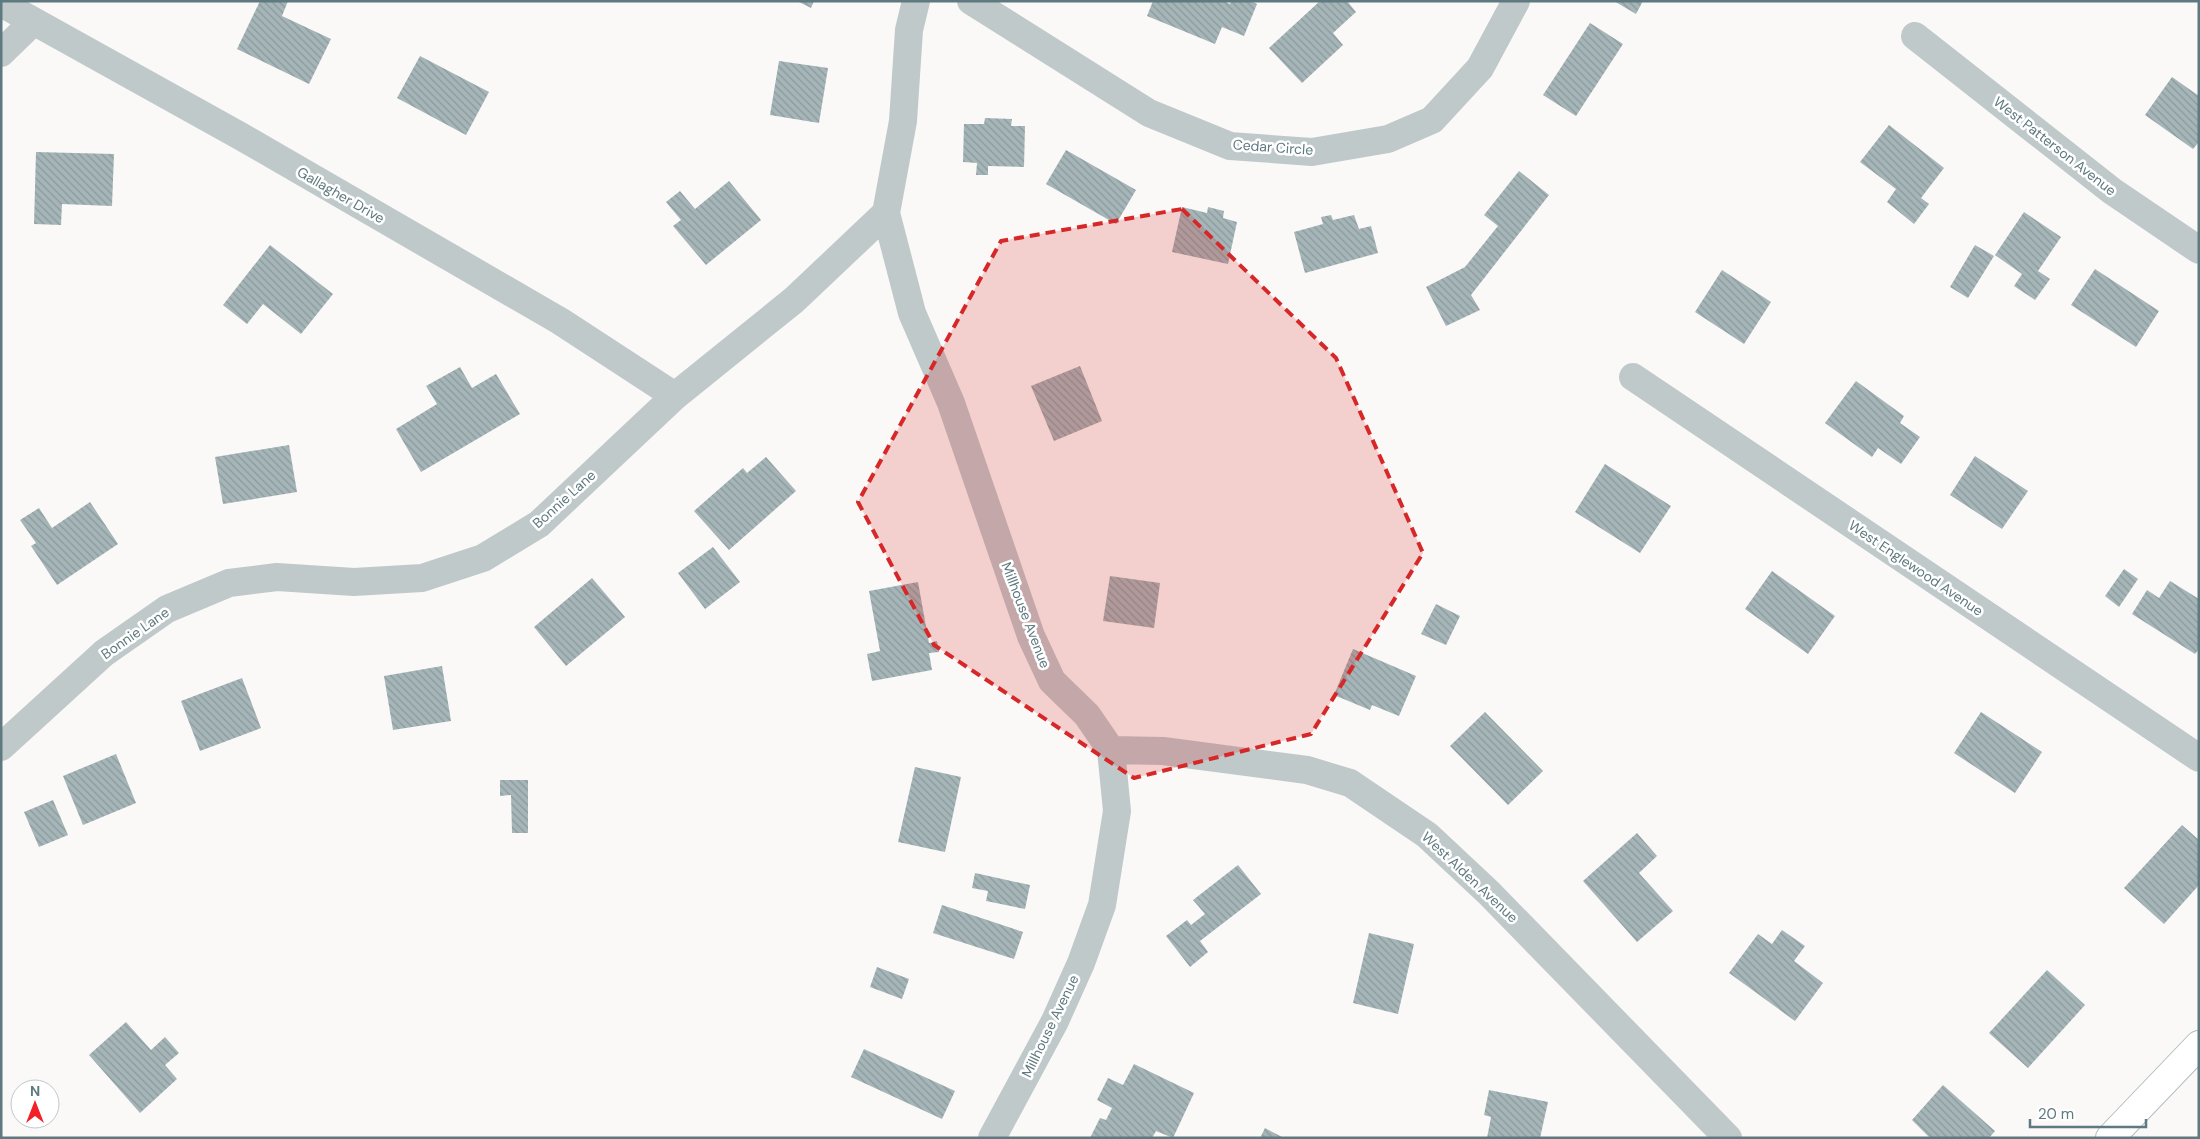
<svg xmlns="http://www.w3.org/2000/svg" width="2200" height="1139" viewBox="0 0 2200 1139" font-family="'DM Sans',sans-serif">
<style>
.building{fill:url(#building-back-hatch)}
.lines{fill:none;stroke-linecap:round;stroke-linejoin:round}
.secondary-casing{stroke:#b2bdbf;stroke-width:30}
.minor{stroke:#c0c9ca;stroke-width:28}
.secondary{stroke:#fff;stroke-width:28}
.marked{fill:#d62828;fill-opacity:0.2;stroke:#d62828;stroke-width:4;stroke-dasharray:10 6;stroke-linejoin:round}
.labels{text-anchor:middle;stroke-width:5;stroke-linejoin:round;paint-order:stroke}
.street-label{font-size:14px;fill:#5e797f;stroke:#fff}
</style>
<defs>
<pattern id="building-back-hatch" width="6" height="6" patternUnits="userSpaceOnUse" patternTransform="scale(1.25)"><rect width="6" height="6" fill="#a6b6b8"/><path d="M-1 5l2 2M0 0l6 6M5-1l2 2" fill="none" stroke="#8a999b"/></pattern>
</defs>
<rect width="100%" height="100%" fill="#faf9f8"/>
<path class="building" d="M260 1H288L282 16 331 39 309 84 237 49Z
M797 1H814L811 8Z
M1153 1H1224L1230 4 1231 1H1251L1257 4 1244 36 1222 27 1215 44 1147 16Z
M1320 1H1347L1356 12 1333 33 1343 45 1302 83 1269 48Z
M1614 1H1643L1636 14Z
M1590 23 1623 44 1576 116 1543 95Z
M420 56 489 92 466 135 397 98Z
M779 61 828 68 819 123 770 115Z
M2172 77 2199 96V142L2193 149 2145 115Z
M985 118 1012 119 1011 126H1025L1024 167 988 166V175H976L977 163 963 162 964 124H984Z
M1889 125 1944 168 1921 198 1929 204 1914 224 1887 202 1896 189 1860 162Z
M1066 150 1136 190 1116 224 1046 184Z
M36 152 114 154 112 206 62 204 61 225 34 224Z
M1519 171 1549 195 1471 295 1480 310 1446 326 1426 287 1465 267 1498 226 1484 215Z
M729 181 761 220 706 265 673 226 681 220 666 202 680 191 695 209Z
M1182 207 1207 213 1208 207 1224 211 1223 218 1237 222 1228 264 1172 252Z
M2024 212 2061 237 2038 271 2050 279 2035 300 2014 286 2022 274 1995 255Z
M1331 215 1333 220 1354 215 1359 229 1371 226 1378 253 1305 273 1294 232 1323 224 1321 217Z
M270 245 333 294 301 334 263 304 247 324 223 305Z
M1975 245 1994 256 1968 298 1950 287Z
M2095 269 2159 311 2136 347 2071 305Z
M1722 270 1771 302 1744 344 1695 312Z
M1080 366 1102 421 1054 441 1031 386Z
M460 367 472 388 496 374 520 414 421 472 396 429 437 404 426 386Z
M1856 381 1904 416 1900 423 1920 437 1901 464 1878 448 1872 457 1825 423Z
M289 445 297 492 223 504 215 457Z
M1975 456 2028 491 2002 529 1950 495Z
M766 457 796 491 729 550 694 511 743 468 747 473Z
M1605 464 1671 506 1640 553 1575 512Z
M90 502 118 544 57 585 31 546 36 543 20 520 39 508 52 528Z
M713 547 740 582 705 609 678 573Z
M2124 569 2138 579 2119 607 2105 596Z
M1772 571 1835 616 1808 654 1745 609Z
M1110 576 1160 583 1154 628 1103 621Z
M592 578 625 617 566 666 534 627Z
M2170 581 2199 599V649L2195 654 2132 614 2147 590 2159 598Z
M918 582 929 643 937 641 939 652 929 653 932 670 872 681 867 654 880 651 869 591Z
M1436 604 1460 616 1446 645 1421 634Z
M1353 649 1416 676 1399 716 1372 705 1370 710 1334 695Z
M442 666 451 721 393 730 384 676Z
M242 678 261 728 200 751 181 701Z
M1485 712 1543 771 1508 805 1450 746Z
M1981 712 2042 752 2015 793 1954 753Z
M116 754 136 803 83 825 63 776Z
M915 767 961 777 945 852 898 842Z
M500 780H528V833H512L511 795 500 796Z
M53 800 68 835 39 847 24 812Z
M2182 825 2199 840V885L2164 924 2124 888Z
M1637 833 1657 856 1639 873 1673 911 1637 942 1583 881Z
M1238 865 1261 894 1200 941 1208 952 1190 967 1166 936 1187 920 1191 925 1205 914 1193 900Z
M975 873 1030 885 1025 909 986 901 988 891 972 888Z
M942 905 1023 932 1014 959 933 933Z
M1782 930 1805 946 1794 961 1823 983 1795 1021 1729 973 1758 934 1772 944Z
M1369 933 1414 944 1398 1014 1353 1003Z
M877 967 909 979 902 999 870 987Z
M2047 970 2085 1005 2028 1068 1989 1033Z
M126 1022 151 1050 165 1037 179 1053 165 1065 177 1079 140 1113 89 1055Z
M864 1049 955 1091 942 1119 851 1077Z
M1134 1064 1194 1093 1173 1138 1156 1131 1152 1138H1090L1100 1118 1106 1120 1112 1108 1097 1100 1108 1078 1123 1085Z
M1943 1085 1995 1131 1989 1138H1928L1929 1137 1912 1120Z
M1489 1090 1548 1102 1540 1138H1487L1491 1117 1484 1115Z
M1265 1128 1284 1138H1260Z"/>
<g class="lines">
<g class="secondary-casing">
<path id="secondary" d="M2110 1138 2199 1045"/>
</g>
<path class="minor" d="M916 1 909 30 903 121 886 213 912 313 951 403 1031 636 1052 681 1087 715 1111 750 1117 811 1102 905 1081 963 1055 1021 992 1138
M971 1 1149 113 1230 146 1312 152 1388 139 1432 120 1480 68 1516 1
M1 3 242 137 560 321 675 396
M1915 36 2112 191 2199 250
M1 53 33 22
M1633 377 2199 758
M1 747 104 653 167 609 229 583 277 577 354 582 422 578 483 558 539 524 675 396 794 300 886 213
M1111 750 1163 751 1307 770 1350 783 1427 835 1489 893 1728 1138"/>
<use href="#secondary" class="secondary"/>
</g>
<path class="marked" d="M1182 209 1336 358 1423 553 1311 734 1134 778 934 645 858 502 1001 241Z"/>
<g class="labels">
<g class="street-label">
<text transform="translate(2055 146) rotate(38)" y="5">West Patterson Avenue</text>
<text transform="translate(1273 147) rotate(4)" y="5">Cedar Circle</text>
<text transform="translate(341 195) rotate(30)" y="5">Gallagher Drive</text>
<text transform="translate(564 499) rotate(-42)" y="5">Bonnie Lane</text>
<text transform="translate(1916 568) rotate(34)" y="5">West Englewood Avenue</text>
<text transform="translate(1026 615) rotate(69)" y="5">Millhouse Avenue</text>
<text transform="translate(135 633) rotate(-35)" y="5">Bonnie Lane</text>
<text transform="translate(1470 877) rotate(43)" y="5">West Alden Avenue</text>
<text transform="translate(1050 1026) rotate(-64)" y="5">Millhouse Avenue</text>
</g>
</g>
<rect width="2200" height="1139" fill="none" stroke="#5e797f" stroke-width="5"/>
<g transform="translate(35 1104)"><circle r="24" fill="#ffffff" stroke="#bfc9cc"/>
<path d="M0-4L9 19L0 12L-9 19Z" fill="#f22027"/>
<text y="-8" font-size="14" font-weight="bold" text-anchor="middle" fill="#5e797f">N</text>
</g>
<path d="M2030 1119v8h116v-8" fill="none" stroke="#5e797f" stroke-width="2.5"/>
<text x="2038" y="1119" font-size="15" fill="#5e797f" stroke="#ffffff" stroke-width="4" paint-order="stroke">20 m</text>
</svg>
